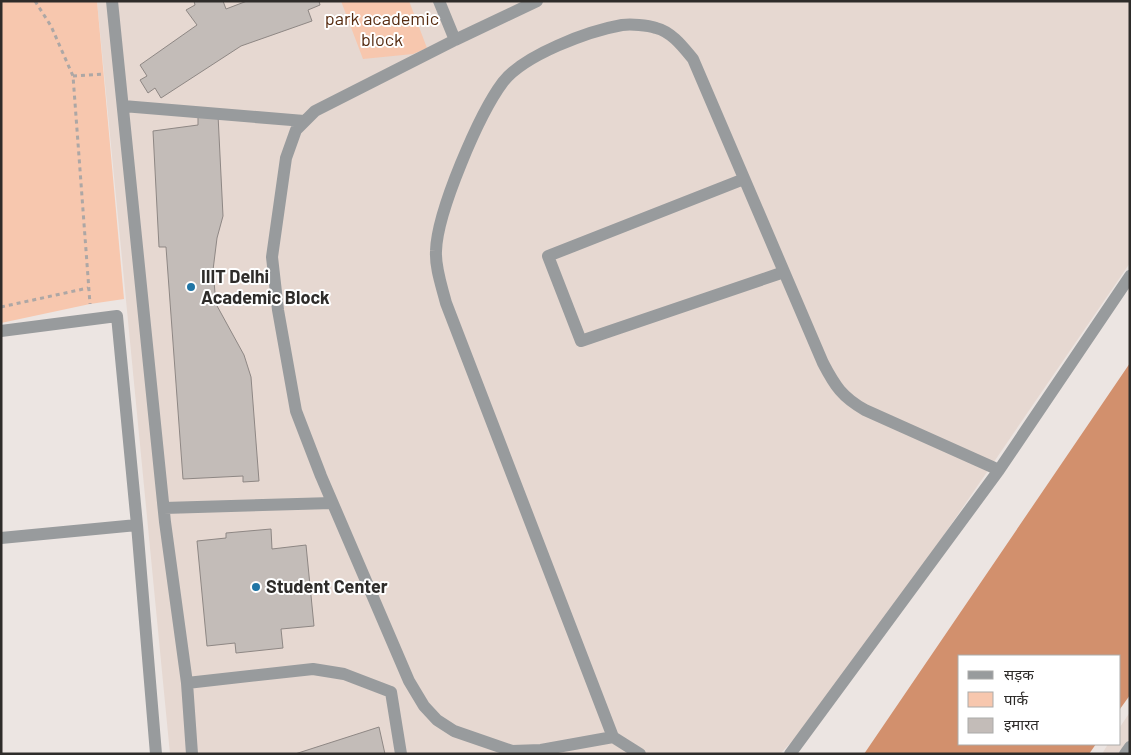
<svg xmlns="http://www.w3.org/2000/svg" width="1131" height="755" viewBox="0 0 1131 755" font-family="Barlow,'Noto Sans Devanagari',sans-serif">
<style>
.built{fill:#e6d8d1}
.green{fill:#f7c7ae}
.forest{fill:#d2906d}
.building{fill:#c3bcb8;stroke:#8e8784}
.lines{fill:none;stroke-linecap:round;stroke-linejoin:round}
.path{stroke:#ada7a5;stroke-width:3;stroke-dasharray:4 4;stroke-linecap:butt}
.minor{stroke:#989b9d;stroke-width:12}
.poi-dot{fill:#2075a5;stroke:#fff;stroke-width:2}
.labels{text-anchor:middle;stroke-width:4;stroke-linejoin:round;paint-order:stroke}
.park-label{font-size:18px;fill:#572c11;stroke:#fff}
.poi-label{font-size:18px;font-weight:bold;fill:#2e2c2a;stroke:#fff;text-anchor:start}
</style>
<rect width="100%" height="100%" fill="#ece5e2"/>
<path class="built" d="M97 1H1130V263L831 700 780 754H170Z
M1130 712V754H1102L1108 744H1120V727Z"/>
<path class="green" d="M1 1H97L124 299 90 304 1 323Z
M341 1H409L427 48 413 54 363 59Z"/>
<path class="forest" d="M1130 363V695L1120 709V656H960V744H1096L1089 754H864Z"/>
<path class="building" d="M194 1H223L226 9 247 1H319L320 5 308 10 312 21 241 46 161 98 155 88 148 93 140 80 147 76 140 65 197 25 186 10 195 5Z
M218 115 223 216 217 238 213 270 216 304 244 355 251 377 259 481 243 482V476L183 479 166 247H159L153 131 198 125V116Z
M271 529 272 549 306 545 314 626 281 629 283 648 236 653 235 643 207 646 197 541 226 538V533Z
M379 727 385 754H295Z"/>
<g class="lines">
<path class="path" d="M35 1 51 26 73 76 90 304
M73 76 104 74
M1 307 88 288"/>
<path class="minor" d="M112 1 165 522 187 683 192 754
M439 1 455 40
M537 1 455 40 315 111 296 130 286 158 272 257 278 310 296 411 321 476 409 681 424 706 437 720 454 731 512 751 541 750 613 737
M123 106 304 121
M744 179 548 256 581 341 784 272
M1 331 117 316 137 525 156 754
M164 508 332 503
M1 538 137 525
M187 683 313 669 344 674 391 692
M391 692 401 754
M640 754 613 737 446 303C442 287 435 268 436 251 437 212 479 114 503 82 524 55 588 31 622 25 631 24 647 25 656 28 672 32 683 47 693 59L823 363C835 386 842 397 865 410L999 470
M790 754 999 470 1130 276
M1125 754 1130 747"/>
</g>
<g class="poi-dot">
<circle cx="191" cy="287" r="5"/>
<circle cx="256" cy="587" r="5"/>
</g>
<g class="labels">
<g class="park-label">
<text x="382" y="25">park academic<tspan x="382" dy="21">block</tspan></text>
</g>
<g class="poi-label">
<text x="201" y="283">IIIT Delhi<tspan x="201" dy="21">Academic Block</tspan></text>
<text x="266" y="593">Student Center</text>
</g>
</g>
<rect width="1131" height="755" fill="none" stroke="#2e2c2a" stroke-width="5"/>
<rect x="958" y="655" width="162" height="90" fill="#ffffff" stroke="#ababaa"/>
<rect x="968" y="671" width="25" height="8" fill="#989b9d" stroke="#ababaa"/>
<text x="1004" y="680" font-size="15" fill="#2e2c2a">सड़क</text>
<rect x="968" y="692" width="25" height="15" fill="#f7c7ae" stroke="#ababaa"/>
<text x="1004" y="705" font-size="15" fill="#2e2c2a">पार्क</text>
<rect x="968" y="718" width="25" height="15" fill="#c3bcb8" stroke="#ababaa"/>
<text x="1004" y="730" font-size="15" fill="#2e2c2a">इमारत</text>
</svg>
